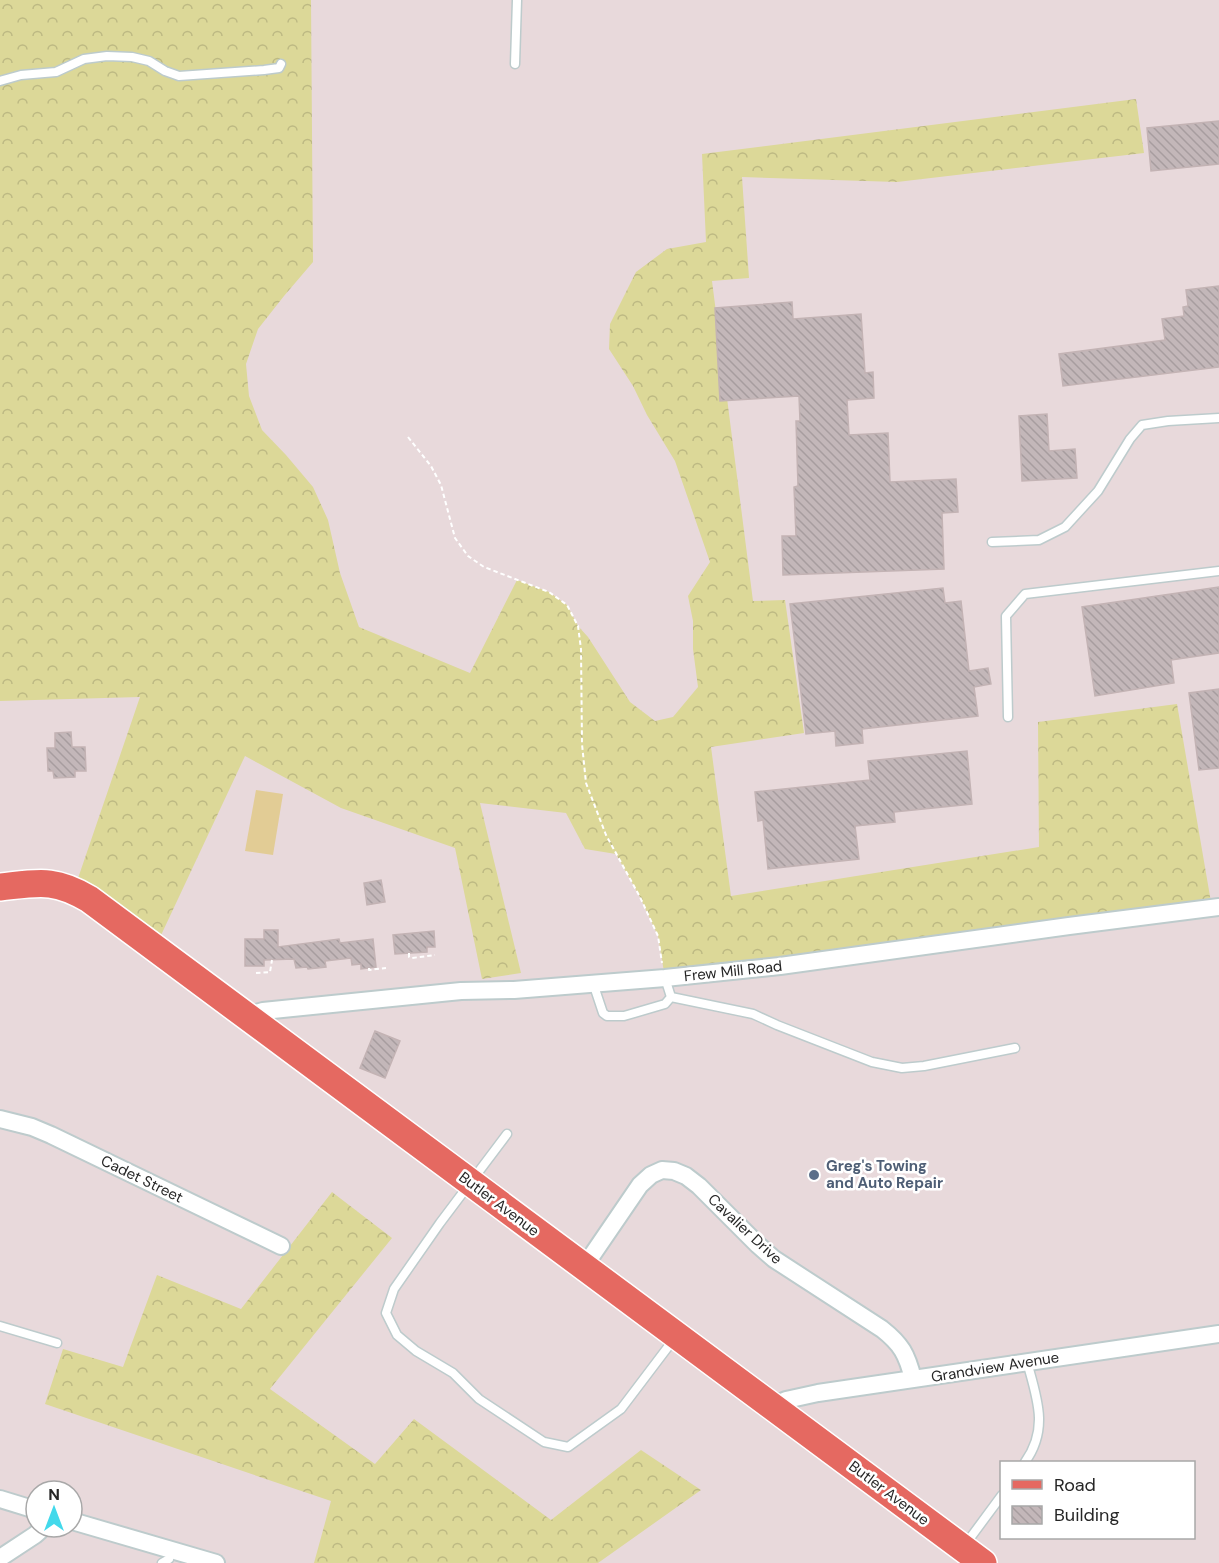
<svg xmlns="http://www.w3.org/2000/svg" width="1219" height="1563" viewBox="0 0 1219 1563" font-family="'DM Sans',sans-serif">
<style>
.forest{fill:url(#forest-crowns)}
.pitch{fill:#e2cc95}
.building{fill:url(#building-back-hatch);stroke:#c3b3b4;stroke-width:1.5}
.lines{fill:none;stroke-linecap:round;stroke-linejoin:round}
.lane-casing{stroke:#bdcbcc;stroke-width:11}
.street-casing{stroke:#bdcbcc;stroke-width:20}
.primary-casing{stroke:#fff;stroke-width:30}
.path{stroke:#fff;stroke-width:2;stroke-dasharray:4.5 3;stroke-linecap:butt}
.lane{stroke:#fff;stroke-width:8}
.street{stroke:#fff;stroke-width:16}
.primary{stroke:#e56961;stroke-width:27}
.service-dot{fill:#5c6f8a;stroke:#fff;stroke-width:2}
.labels{text-anchor:middle;stroke-width:5;stroke-linejoin:round;paint-order:stroke}
.street-label{font-size:15px;fill:#262626;stroke:#fff}
.service-label{font-size:15px;font-weight:bold;fill:#4e5e75;stroke:#fff;text-anchor:start}
</style>
<defs>
<pattern id="forest-crowns" width="20" height="18" patternUnits="userSpaceOnUse" patternTransform="scale(1.5)"><rect width="20" height="18" fill="#dcd898"/><path d="M2 6a3 3 0 1 1 6 0M12 15a3 3 0 1 1 6 0" fill="none" stroke="#bdb983"/></pattern>
<pattern id="building-back-hatch" width="6" height="6" patternUnits="userSpaceOnUse" patternTransform="scale(1.5)"><rect width="6" height="6" fill="#c3b7b9"/><path d="M-1 5l2 2M0 0l6 6M5-1l2 2" fill="none" stroke="#a79d9f"/></pattern>
</defs>
<rect width="100%" height="100%" fill="#e8d9db"/>
<path class="forest" d="M0 0H311L313 262 284 296 258 329 246 364 249 396 262 430 286 455 313 487 328 520 340 573 359 627 470 673 517 580 549 592 567 605 578 626 588 637 630 702 655 721 673 717 698 687 693 649V621L688 596 710 562 675 461 647 415 633 386 609 349 610 324 636 272 667 249 706 242 702 154 1136 99 1144 153 897 182 742 177 749 278 712 281 753 601 785 600 804 733 711 747 731 896 1039 847 1038 722 1177 704 1212 908 665 978 658 936 640 897 616 854 585 849 566 813 480 803 521 973 482 979 455 848 341 808 245 756 155 948 74 890 140 697 0 701Z
M332 1192 392 1238 270 1389 375 1464 414 1419 551 1520 641 1450 701 1490 598 1563H314L331 1501 45 1404 63 1349 123 1367 157 1275 241 1309Z"/>
<path class="pitch" d="M256 790 283 794 273 855 245 851Z"/>
<path class="building" d="M1219 121V164L1151 171 1147 128Z
M1219 286V367L1063 386 1059 354 1165 340 1162 319 1184 316 1183 307 1188 306 1186 290Z
M792 302 793 319 861 314 865 373 873 372 874 398 847 400 849 435 888 433 890 482 956 479 958 512 942 513 944 569 783 575 782 536H796L794 487 798 486 796 421H800L799 396 720 401 715 308Z
M1047 414 1049 451 1075 449 1077 478 1022 481 1019 416Z
M1219 587V653L1171 660 1174 683 1095 696 1082 607Z
M943 588 945 603 961 601 969 671 988 668 991 684 974 687 978 716 862 729 863 743 836 746 835 731 806 734 790 604Z
M1219 689V768L1199 770 1189 693Z
M71 732 72 747H85L86 771H75V777L54 778 53 771H48L47 748H55V733Z
M967 751 972 804 894 812 895 822 855 826 859 859 768 869 763 820 758 821 755 792 870 780 868 761Z
M381 880 385 902 367 905 364 883Z
M264 930H278V947L339 939 340 943 373 939 376 967 361 969V964L352 965 351 958 325 961 326 967 308 969 307 967 296 968 294 959 264 960V966H245V939H264Z
M434 931 435 947H427V952L395 954 393 935Z
M375 1031 400 1041 385 1078 360 1068Z"/>
<g class="lines">
<g class="lane-casing">
<path id="lane" d="M515 64 517 0
M0 81 21 75 56 72 84 59 107 56 132 57 149 61 165 71 179 76 264 70 279 68 281 64
M992 542 1039 540 1065 527 1098 491 1130 439 1142 425 1168 421 1219 418
M1008 717 1006 616 1025 594 1219 571
M593 983 603 1013 607 1016H624L665 1004 671 997 665 978
M671 997 753 1014 777 1025 872 1062 902 1068 924 1066 1015 1048
M507 1134 440 1223 394 1289 386 1313 397 1335 416 1351 453 1373 479 1399 544 1442 568 1447 621 1409 674 1339
M0 1326 57 1343
M1025 1462C1049 1429 1037 1398 1027 1362
M965 1545 1002 1495
M162 1563 169 1559"/>
</g>
<g class="street-casing">
<path id="street" d="M246 1016 263 1011 461 991 514 990 665 978 780 966 1069 926 1219 907
M0 1119 32 1127 51 1135 281 1246
M584 1267 640 1185 651 1175 662 1170 674 1171 686 1176 699 1186 758 1245 774 1259 882 1329C901 1344 907 1354 913 1379
M772 1406 786 1400 818 1393 1219 1334
M0 1499 36 1510
M72 1521 216 1563
M0 1558 35 1535 44 1527"/>
</g>
<g class="primary-casing">
<path id="primary" d="M0 887C38 883 54 878 89 899L983 1563"/>
</g>
<path class="path" d="M408 437 431 466 441 485 455 538 468 556 484 567 549 592 567 605 578 626 581 649 582 744 586 783 606 835 640 897 658 936 662 963
M409 953V957L412 958 435 955
M369 968V970L386 968
M256 973 270 972 272 960"/>
<use href="#lane" class="lane"/>
<use href="#street" class="street"/>
<use href="#primary" class="primary"/>
</g>
<circle class="service-dot" cx="814" cy="1175" r="6"/>
<g class="labels">
<g class="street-label">
<text transform="translate(733 971) rotate(-6)" y="5">Frew Mill Road</text>
<text transform="translate(142 1179) rotate(26)" y="5">Cadet Street</text>
<text transform="translate(499 1204) rotate(37)" y="5">Butler Avenue</text>
<text transform="translate(745 1229) rotate(43)" y="5">Cavalier Drive</text>
<text transform="translate(995 1367) rotate(-9)" y="5">Grandview Avenue</text>
<text transform="translate(889 1493) rotate(37)" y="5">Butler Avenue</text>
</g>
<g class="service-label">
<text x="826" y="1171">Greg's Towing<tspan x="826" dy="17">and Auto Repair</tspan></text>
</g>
</g>
<rect x="1000" y="1461" width="195" height="78" fill="#ffffff" stroke="#a8a8a8" stroke-width="1.5"/>
<rect x="1012" y="1480" width="30" height="9" fill="#e56961" stroke="#a8a8a8" stroke-width="1.5"/>
<text x="1054" y="1491" font-size="18" fill="#262626">Road</text>
<rect x="1012" y="1506" width="30" height="18" fill="url(#building-back-hatch)" stroke="#a8a8a8" stroke-width="1.5"/>
<text x="1054" y="1521" font-size="18" fill="#262626">Building</text>
<g transform="translate(54 1509)"><circle r="28" fill="#ffffff" stroke="#a8a8a8" stroke-width="1.5"/>
<path d="M0-4.5L10 22L0 15L-10 22Z" fill="#43d9eb"/>
<text y="-9" font-size="16" font-weight="bold" text-anchor="middle" fill="#262626">N</text>
</g>
</svg>
